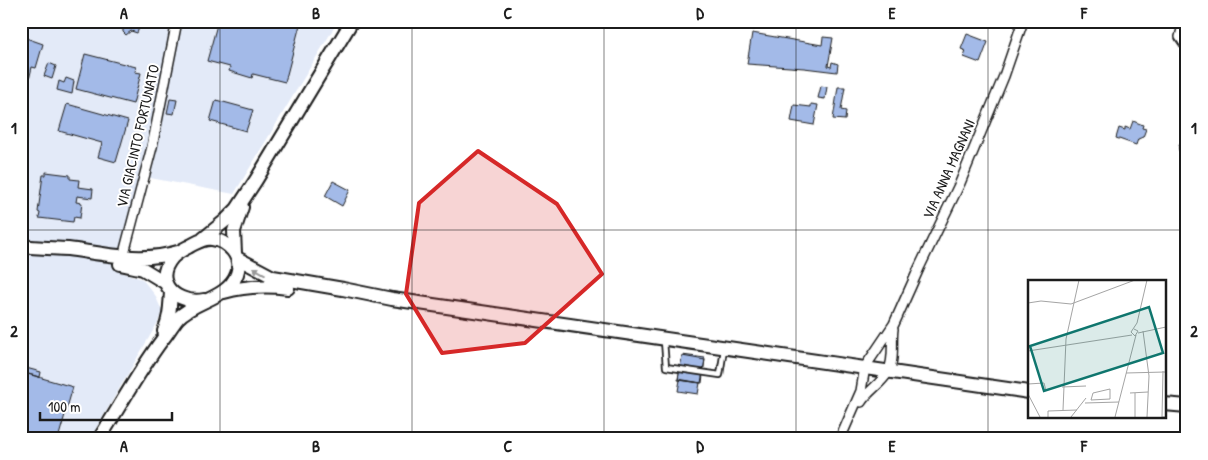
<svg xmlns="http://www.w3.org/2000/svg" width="1208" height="460" viewBox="0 0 1208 460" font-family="'Patrick Hand',sans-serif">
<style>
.built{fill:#e3eaf8}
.building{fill:#a3bae8;stroke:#1c1c1c}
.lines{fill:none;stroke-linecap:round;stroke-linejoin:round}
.lane-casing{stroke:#1c1c1c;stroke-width:8}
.street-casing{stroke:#1c1c1c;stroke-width:12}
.secondary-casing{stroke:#1c1c1c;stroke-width:16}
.lane{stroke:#fff;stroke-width:4.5}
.street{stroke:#fff;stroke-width:9}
.secondary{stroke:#fff;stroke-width:12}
.oneway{fill:#999}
.marked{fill:#d62828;fill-opacity:0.2;stroke:#d62828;stroke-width:4;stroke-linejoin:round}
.grid{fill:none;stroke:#1c1c1c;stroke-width:1;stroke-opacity:0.55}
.labels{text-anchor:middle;stroke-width:4;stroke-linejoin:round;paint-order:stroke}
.street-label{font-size:15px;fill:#1c1c1c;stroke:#fff}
.inset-road{fill:none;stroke:#a4a4a4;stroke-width:1}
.view{fill:#0f766e;fill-opacity:0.15;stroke:#0f766e;stroke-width:2.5}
.inset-edge{fill:none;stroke:#1c1c1c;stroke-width:2.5}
.neatline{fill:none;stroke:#1c1c1c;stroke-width:2}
.grid-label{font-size:16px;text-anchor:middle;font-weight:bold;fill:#1c1c1c}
</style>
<rect width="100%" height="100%" fill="#fff"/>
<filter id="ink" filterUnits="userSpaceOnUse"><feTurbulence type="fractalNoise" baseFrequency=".02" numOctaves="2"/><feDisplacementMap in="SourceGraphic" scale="10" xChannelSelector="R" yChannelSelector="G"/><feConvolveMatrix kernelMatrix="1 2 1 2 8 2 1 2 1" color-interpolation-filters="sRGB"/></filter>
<g filter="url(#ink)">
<path class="built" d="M21 21H338L234 194 140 176 115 270 142 279 155 295 162 311 158 322 90 439H21Z"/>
<path class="building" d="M98 21H140L142 26 139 28 137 33 131 31 126 35 123 32V29L97 23Z
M218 21H301L285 82 253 74 252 78 229 71 230 67 207 61Z
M788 21H816V26L788 23Z
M752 33 822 45 823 37 833 38 828 66 831 67 832 62 838 64 837 72 804 68 747 64Z
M967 34 988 42 980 63 964 57 966 51 961 49Z
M26 38 43 44 36 68 32 67 29 80 25 78 21 92V45L22 44 25 45Z
M85 54 136 67 135 72 141 73 133 104 76 89Z
M49 63 56 66 52 79 44 76Z
M66 78 74 81 72 94 57 90 59 81 64 83Z
M821 86 827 87 825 99 818 98Z
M838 87H845L841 110 846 111 845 120 833 119Z
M170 99 177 100 174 114 167 113Z
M216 100 253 110 246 131 210 121Z
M67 104 128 121 116 162 98 157 102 143 59 131Z
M811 104 818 105 814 125 791 121 794 105 811 107Z
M1133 121 1143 125 1142 128 1146 129 1143 137 1138 139 1136 145 1116 138 1119 128 1125 130V127L1130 129Z
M46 172 70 175V179L79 180 78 187 93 189 92 198 77 196 76 202 82 203 80 218 74 217 73 222 39 218 40 213 38 212 43 175H46Z
M333 181 350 190 342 206 325 196Z
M682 355 705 358 702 383 678 380Z
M682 356 705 360 701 383 678 379Z
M26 368 41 372 40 377 24 373Z
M21 372 73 387 58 439H21Z
M680 380 700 383 698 394 678 391Z"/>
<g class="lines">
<g class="lane-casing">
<path id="lane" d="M664 341 666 367 720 375 724 349"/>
</g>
<g class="street-casing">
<path id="street" d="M1184 21 1180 37 1187 47
M1184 148 1187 149
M123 257 152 147 177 21
M861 402C868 391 881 384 888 372 895 360 891 342 893 329
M840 439 861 391 865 367 894 324 920 266 960 183 1004 76 1023 21"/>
</g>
<g class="secondary-casing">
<path id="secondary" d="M203 239 225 221 237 209 256 180 352 21
M21 246C37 248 52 248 68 249 105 254 142 263 178 252
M235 253 234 231 242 207
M237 258 273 277 343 289 392 299 1029 392
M120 264 143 269 166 283
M224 292C246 286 265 285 288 288
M164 331C170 318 170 306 171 292
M1164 404 1187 406
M99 439C120 406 139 371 162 340 168 333 172 325 178 318 195 300 228 299 237 274 243 257 228 241 212 239 203 238 198 242 190 246 184 249 177 252 172 258 151 283 178 305 204 300"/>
</g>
<use href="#lane" class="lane"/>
<use href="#street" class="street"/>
<use href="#secondary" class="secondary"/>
</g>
<defs><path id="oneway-solid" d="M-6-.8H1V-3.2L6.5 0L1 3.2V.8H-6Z" transform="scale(1.25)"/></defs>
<use class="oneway" href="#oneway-solid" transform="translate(259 271) rotate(-151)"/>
</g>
<path class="marked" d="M478 151 557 204 602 274 525 343 442 353 406 294 419 203Z"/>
<path class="grid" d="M220 21V439M412 21V439M604 21V439M796 21V439M988 21V439M21 230H1187"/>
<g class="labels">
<g class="street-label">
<text transform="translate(138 136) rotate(-77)" y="5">VIA GIACINTO FORTUNATO</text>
<text transform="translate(949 169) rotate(-66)" y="5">VIA ANNA MAGNANI</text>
</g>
</g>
<g transform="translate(1028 280)">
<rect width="138" height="138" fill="#fff"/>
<path class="inset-road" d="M0 23 13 21 43 24 107 0M106 49 110 51 107 56 103 52 109 43 119 0M115 51 121 96 119 137M110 53 138 47M0 71 104 55M135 91 134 137H138M98 93 137 92M0 104 16 103 18 111M34 107 58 106M82 109V119L63 120 65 113ZM102 113 120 112M107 113V137M0 114 12 137M57 123 91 122M35 130 38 59 51 0M20 137V131L49 130M43 137 58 118M87 137 108 55"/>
<path class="view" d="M121 27 135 73 16 111 2 66Z"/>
<rect width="138" height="138" class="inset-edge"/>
</g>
<rect width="1208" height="460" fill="none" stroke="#fff" stroke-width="55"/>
<path d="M40 412v8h132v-8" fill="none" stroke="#1c1c1c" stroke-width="2.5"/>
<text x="48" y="412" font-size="15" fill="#1c1c1c" stroke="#ffffff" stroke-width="4" paint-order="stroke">100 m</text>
<rect x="28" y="28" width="1152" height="404" class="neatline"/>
<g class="grid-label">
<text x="124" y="19">A</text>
<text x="316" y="19">B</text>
<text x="508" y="19">C</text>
<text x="700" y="19">D</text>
<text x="892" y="19">E</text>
<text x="1084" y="19">F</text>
<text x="14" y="134">1</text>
<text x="1194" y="134">1</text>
<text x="14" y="337">2</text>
<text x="1194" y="337">2</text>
<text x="124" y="452">A</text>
<text x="316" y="452">B</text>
<text x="508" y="452">C</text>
<text x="700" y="452">D</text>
<text x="892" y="452">E</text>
<text x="1084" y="452">F</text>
</g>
</svg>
